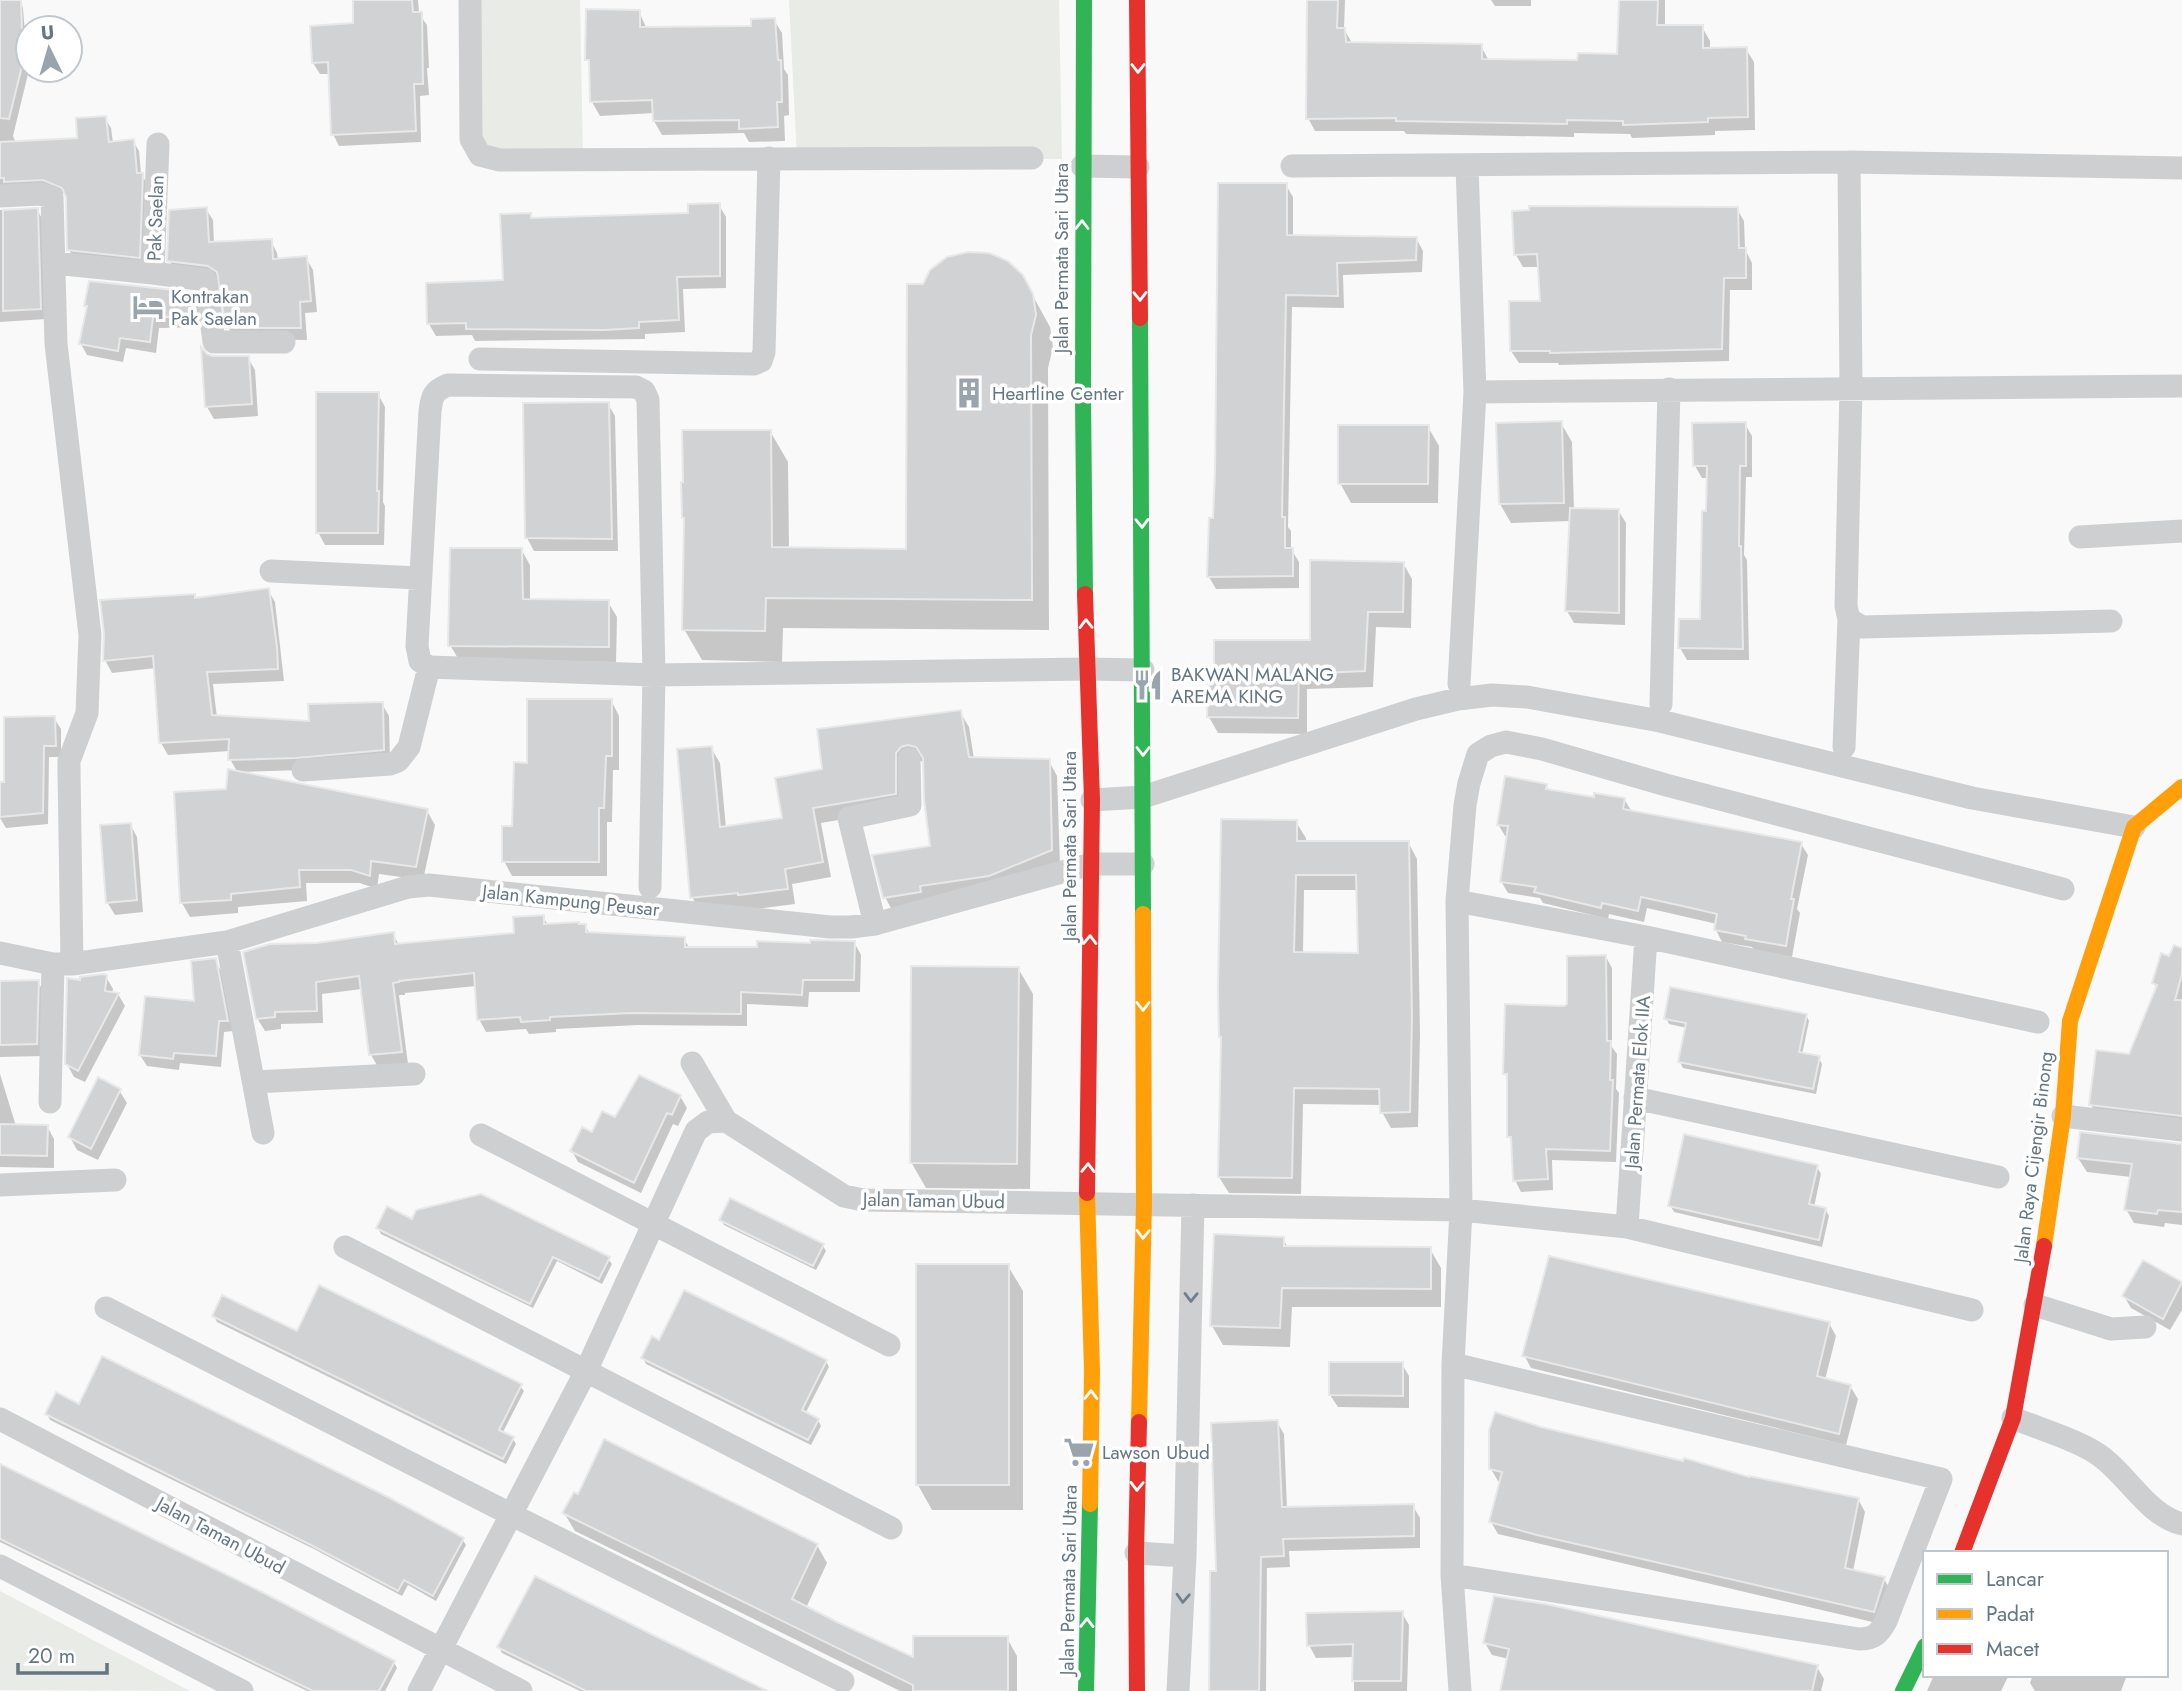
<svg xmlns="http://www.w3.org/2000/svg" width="2182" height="1691" viewBox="0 0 2182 1691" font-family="Jost,sans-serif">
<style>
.green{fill:#e8ebe6}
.shadow{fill:#0003;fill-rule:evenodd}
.building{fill:#d0d2d3;stroke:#e8e8e8;stroke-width:2;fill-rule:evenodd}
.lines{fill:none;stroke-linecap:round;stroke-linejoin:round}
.street{stroke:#cecfd0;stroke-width:23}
.fast{stroke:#30b455;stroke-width:16}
.slow{stroke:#ff9f0a;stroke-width:16}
.jam{stroke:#e5322d;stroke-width:16}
.oneway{stroke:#fff}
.oneway2{stroke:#707f8b}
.labels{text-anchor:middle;stroke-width:7;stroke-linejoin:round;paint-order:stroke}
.street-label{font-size:19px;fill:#657683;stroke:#fff}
.poi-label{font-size:19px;fill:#657683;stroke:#fff;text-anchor:start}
</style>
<rect width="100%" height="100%" fill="#f9f9f9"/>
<path class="green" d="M470 0H580L583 160 480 155Z
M789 0H1059L1062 159 797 158Z
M0 1591 190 1691 0 1690Z"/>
<path class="shadow" d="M0 0H20L23 8 28 74 13 136 16 143 79 140 105 118 111 128 113 143 133 141 139 151 141 174 148 185 145 267 75 260 69 250 68 197 63 193 47 190 0 194Z
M354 0H418L419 14 427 25 429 68H427L429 95 420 96 421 142 339 146 333 134 330 74H320L313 63 355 25Z
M1308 0H1345L1344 29 1352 43 1481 46 1489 61 1579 62 1619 56 1620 0H1665V27H1702L1710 41V50L1746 49 1754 62 1755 130 1715 131V135L1632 138 1630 134 1574 133V137L1406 134 1404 131H1315L1308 118Z
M1491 0H1531V6H1495Z
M639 12 647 29 753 28 774 20 782 33 784 69 788 75 789 115 784 116 785 141 749 142 744 133 662 135 654 121V113L600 116 592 102 591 66 587 59Z
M1286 185 1293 197V237L1416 238 1423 251 1422 272 1343 275 1344 308 1292 307 1288 527 1291 531V549L1299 562V588L1216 589 1209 577 1215 519Z
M719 205 726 217V288L683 289 685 332 645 334V339L475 341 472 335 436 336 429 324 505 282 530 215 532 220 690 215Z
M206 209 213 220 214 244 271 241 277 253 278 260 306 258 313 270 317 312 305 313 307 340 235 339 228 327 221 280 216 278 176 272 169 260Z
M1737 209 1744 221 1745 249 1752 263V290H1730L1729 361 1559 365 1558 363H1519L1511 351 1541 303 1539 267H1523L1516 255Z
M0 210H37L43 220 46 319 0 322Z
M1022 276 1050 327 1053 347 1048 368 1049 630 783 628 782 662 702 660 684 629 683 517 770 431 788 462 789 549 908 551 924 286Z
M192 294 199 305 202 327 159 328 156 353 126 348 123 362 87 355 81 344 88 309 86 306Z
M213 358H248L255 370 258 416 214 419 207 407Z
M378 394 385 407 383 502 385 506 384 545H325L318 532Z
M608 404 615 416 618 551H534L527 538Z
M1561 423 1572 442 1574 510H1618L1626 523 1625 625 1574 623 1567 611 1571 521 1511 523 1500 504Z
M1745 424 1752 436V477H1746L1744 555 1747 560 1749 660H1687L1680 648 1701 621 1708 513V478H1702L1695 466Z
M1428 427 1439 446 1438 503H1351L1340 483Z
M521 549 530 565V600L608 602 617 617 616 662 459 660 450 645Z
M1403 563 1412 579 1411 628 1376 627 1373 687 1307 689V734L1218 733 1209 717 1215 679 1311 642Z
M268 590 275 602 284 681 213 684 217 718 310 723 382 704 389 716 390 763 304 770 239 772 427 811 435 825 423 880 379 874 377 889 360 883H306L307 901 238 907V913L190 917 182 903 228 791 238 773 230 759V751L168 755 161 743 156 668 112 673 105 660 196 600Z
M611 700 619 716V770H613L612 822H607V876H512L504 861 528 764Z
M960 712 969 727 974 759 1049 761 1057 776 1060 865 893 912 885 897 931 847 923 762 919 760 903 809 821 823 831 877 792 884 795 904 749 910 700 912 692 897 711 748 720 763 726 828 784 819 824 771Z
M54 718 61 729V757H49L48 824 6 828 0 818V784H6Z
M1546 785 1549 791 1595 799H1624L1632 812 1801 844 1808 855 1797 909 1800 913 1792 957 1754 950 1752 947 1722 942 1716 930 1717 924 1647 908 1644 922 1609 914 1608 919 1543 903 1540 898 1508 893 1501 881 1508 836H1505L1498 824Z
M1296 822 1306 838V843L1408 842 1417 859 1420 1034 1418 1127 1391 1128 1382 1112 1381 1105 1303 1104 1301 1194 1229 1193 1219 1177 1222 1039ZM1304 890H1358L1359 955 1303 954Z
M130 824 137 837 143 912 115 915 107 902Z
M543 917 548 925 585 926 590 934 684 939 690 949H759L854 942 861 955 860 992H809L808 1007 747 1004V1026L638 1025 556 1029V1032L529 1034 526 1029 486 1032 479 1019 476 986 405 993V995H399L408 1064 378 1067 371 1055 362 989 322 994 323 1023 281 1024V1029L265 1031 257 1018 318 945 393 934 399 945 516 934Z
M1606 957 1612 968V1047L1617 1054 1616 1089 1619 1093 1616 1162 1552 1160 1553 1190 1521 1192 1515 1180 1513 1145 1509 1137V1081L1505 1074 1565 1008Z
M215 960 221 971 233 1031 224 1032 221 1067 180 1063 179 1070 147 1066 140 1055 195 1003Z
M2182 961V1128L2099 1119 2091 1105 2130 1056 2157 990 2154 983Z
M1018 968 1033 994 1030 1189 926 1188 911 1162Z
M106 977 113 989 112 994H118L125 1006 85 1082 74 1077 67 1064 82 982Z
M38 982 45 994 43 1056 0 1057V983Z
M1806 1015 1809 1021 1802 1055 1819 1058 1822 1064 1816 1094 1683 1068 1680 1062 1687 1028 1669 1024 1666 1018Z
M0 1074 16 1126H47L54 1139V1168L0 1167Z
M119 1090 127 1103 98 1160 77 1150 70 1137Z
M680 1096 687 1108 678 1126 673 1124 641 1193 578 1162 572 1151 616 1120Z
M2182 1145V1225L2165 1223 2164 1227 2134 1223 2126 1209 2131 1177 2087 1172 2078 1158Z
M1817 1167 1821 1174 1814 1207 1825 1209 1829 1216 1822 1247 1674 1212 1670 1205Z
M721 1220 823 1246 826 1251 816 1270 724 1225Z
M413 1221 608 1259 612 1264 602 1284 557 1261 533 1308 381 1234 378 1228Z
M1283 1239 1288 1248 1430 1249 1441 1268V1307H1292L1290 1347 1223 1345 1212 1326Z
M2143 1262 2182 1284V1310L2170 1330 2131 1308 2124 1296Z
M1008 1266 1023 1291V1510H932L918 1485Z
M214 1316 520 1386 524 1391 502 1434 513 1439 516 1444 506 1464 217 1322Z
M1829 1323 1836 1336 1825 1380 1850 1386 1858 1399 1846 1445 1531 1368 1524 1355Z
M660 1342 826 1361 829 1367 805 1414 818 1420 821 1426 811 1445 646 1364 643 1358Z
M1402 1364 1409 1376V1408L1338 1407 1330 1395Z
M80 1406 462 1539 466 1545 436 1601 408 1585 402 1596 314 1549 50 1420 47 1414Z
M1277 1422 1284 1434 1287 1509 1413 1506 1420 1518V1548L1289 1551 1290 1567 1267 1568 1266 1691H1211L1218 1572Z
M1540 1429 1750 1480 1858 1499 1865 1512 1853 1571 1884 1579 1891 1591 1881 1624 1498 1534 1491 1522 1501 1482 1498 1481 1491 1469Z
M0 1466 394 1662 397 1668 385 1691H307L0 1542Z
M564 1513 817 1545 827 1563 806 1608 914 1660 1007 1638 1017 1656V1691H900L575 1531Z
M1402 1613 1409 1625 1407 1691H1354V1657L1316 1658 1309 1645Z
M1485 1643 1817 1667 1824 1679 1821 1691H1502L1509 1659 1492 1655Z
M499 1647 764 1691H580L502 1653Z
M1934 1675H2009L2001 1691H1927Z
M2033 1675H2127L2121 1691H2035L2030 1683Z"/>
<path class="building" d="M0 0H21L23 62 9 119 0 118Z
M353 0H412L413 12H422L423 84H414L416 131 331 135 328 62 312 63 310 26 353 23Z
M1307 0H1338L1337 28H1345L1346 42 1482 44V59L1577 60 1578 53 1617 54 1619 0H1658L1657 25H1703V48L1747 47 1748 117 1708 118V122L1623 125V121L1567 120V124L1396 121V118L1306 119Z
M586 9 640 10V27L751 26V19L775 18 778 60H781L782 102H777L778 127 739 129V120L653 121 652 100 590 102 589 60H585Z
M106 116 109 142 134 139 137 173H143L140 258 67 250 66 197 62 188 43 180 4 182V178H0V142L77 138 76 118Z
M1218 183H1287V235L1417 237 1416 260 1337 263 1338 296 1286 295 1282 517H1285V548H1293V576L1207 577 1209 518H1213L1215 473Z
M720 203V276L677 277 679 320 639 322V328L604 330 466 329V323L427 324 426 283 503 280 500 214 531 213V218L688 213V204Z
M1529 206 1738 207 1739 248H1746V278H1724L1722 349 1550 353V351H1510L1509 301H1540L1537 254 1514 255 1512 211 1529 210Z
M207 207 209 242 272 239 273 259 307 256 311 301 300 302 301 328H226L217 272 208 266 167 261 169 210Z
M38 208 41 309 3 311V210Z
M968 252 989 253 1008 261 1023 275 1033 294 1036 315 1031 335 1032 600 766 598 765 631 682 630 684 518H682L681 482H683L682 430H771L772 547 906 549 907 284H923L930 270 947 257Z
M89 281 193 292 197 317H153L150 342 120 338 118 351 79 344 87 306H84Z
M201 347 207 354 213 356H249L252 404 205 407Z
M316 392H379L377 491H379L378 533H316Z
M609 402 612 539 525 538 523 403Z
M1562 421 1564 503 1499 504 1496 423Z
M1746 422V466H1740L1739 546H1741L1743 649 1678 648 1679 619H1700L1702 511H1706L1707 466H1693L1692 423Z
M1338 425H1429L1428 484H1338Z
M1570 508 1619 509V613L1565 611Z
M450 548H522L523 599 609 600V647L448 646Z
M1310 560 1404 562 1403 612H1368L1365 671 1299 674 1298 718 1207 717 1208 678H1214V640H1310Z
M269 588 277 647 278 669 207 672 212 715 309 721 308 704 383 702 384 750 296 758 228 760 229 739 159 743 153 656 103 661 104 634 100 600 195 594V598Z
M527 699H612V756H606L604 808H599V862H502V826H512L514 762 527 763Z
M961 710 969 757 1050 759 1052 850 989 876 920 886 921 892 883 898 872 855 930 846 924 799 923 758 916 747 908 745 901 747 896 753V794L813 808 823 862 785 869 788 889 738 895V893L690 898 677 749 712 746 720 827 782 818 775 778 822 769 817 729Z
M55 716 56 746H44L43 813 0 817V782H4V717Z
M228 769 428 809 416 867 371 861 370 876 351 870H299L300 887 231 894V900L180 903 174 792 226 789Z
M1505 776 1547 784 1546 789 1594 797V793L1625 798 1623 809 1802 842 1791 899H1794L1786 946 1745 939 1746 936 1714 930 1717 914 1687 907 1641 897 1638 911 1602 903 1601 908 1534 892 1536 887 1500 882 1508 826 1497 825Z
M1221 819 1297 820V841H1409L1412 1017 1410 1112 1380 1113 1379 1089 1294 1088 1292 1178 1218 1177 1221 1037H1219L1218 990ZM1296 875H1356L1358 953 1294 952Z
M131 823 137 900 106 903 100 825Z
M544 915V924L579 922V924H586V932L685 937V947H757V941L810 943V940L855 941 854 980H803L802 995 741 992V1014L631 1013 550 1017V1020L521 1022 520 1017 477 1020 474 973 399 981V982L393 983 402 1052 369 1055 359 976 316 982 317 1011 275 1012V1017L256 1019 243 952 270 944 317 943 394 932 395 944 514 933 513 917Z
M2174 945 2182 948V974L2175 1000H2182V1116L2089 1105 2096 1050 2129 1054 2157 985 2152 983 2161 953 2169 956Z
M1606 955 1607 1041H1611L1610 1080H1613L1610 1151 1546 1149 1548 1179 1513 1181 1511 1137H1507V1074H1503L1505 1004 1564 1006 1567 1004V956Z
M216 958 228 1021H219L216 1056 174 1053 173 1059 139 1055 145 996 194 1001 191 961Z
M911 966 1019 967 1017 1164 910 1163Z
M103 974 107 975 105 991 119 993 78 1071 65 1064 67 978 80 980V977Z
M39 980 37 1044 0 1045V981Z
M1670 987 1807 1014 1799 1052 1820 1056 1813 1089 1678 1062 1686 1023 1664 1019Z
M639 1075 681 1095 672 1115 667 1113 634 1183 570 1151 582 1127 592 1132 602 1111 615 1117Z
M98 1077 121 1089 91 1149 68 1137Z
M0 1124 48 1125 47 1156 0 1155Z
M2080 1132 2182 1144V1212L2158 1210 2157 1214 2124 1210 2132 1164 2077 1158Z
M1684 1134 1818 1165 1809 1204 1826 1208 1819 1240 1668 1206Z
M481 1194 610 1257 599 1279 553 1257 530 1304 376 1228 387 1206 412 1219 416 1210Z
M730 1198 824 1244 813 1266 719 1220Z
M1214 1234 1284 1237V1246L1431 1247V1289L1282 1288 1280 1328 1210 1326Z
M1549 1256 1830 1322 1817 1376 1851 1385 1839 1434 1522 1356Z
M2143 1260 2182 1282 2163 1319 2122 1296Z
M916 1264H1009V1485H916Z
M319 1285 522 1384 499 1430 514 1437 503 1459 212 1316 222 1295 297 1331Z
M684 1290 827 1360 802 1410 819 1419 808 1440 641 1358 652 1336 659 1340Z
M102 1356 388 1497 464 1538 433 1596 404 1580 398 1591 309 1544 45 1414 56 1392 79 1404Z
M1329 1362H1403V1396L1329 1395Z
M1495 1412 1541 1427 1683 1461 1684 1458 1749 1477V1476L1859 1498 1845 1568 1885 1577 1874 1612 1537 1535 1489 1522 1502 1472 1489 1469V1430Z
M1278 1420 1282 1507 1414 1504V1536L1283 1539 1284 1556 1261 1557 1259 1691H1209L1210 1571H1216L1211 1423Z
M604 1439 818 1544 792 1599 837 1622 913 1657V1636H1008V1691H913V1685L562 1513 574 1492 578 1494Z
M0 1464 256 1589 395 1661 379 1691H313L0 1539Z
M535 1576 653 1635 768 1691H586L497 1647Z
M1494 1596 1546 1604 1818 1665 1812 1691H1500L1509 1649 1483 1643Z
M1403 1611 1401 1681H1352L1353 1644 1307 1646 1306 1613Z"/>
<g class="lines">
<path class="street" d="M470 0 471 139 480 155 500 160 1032 158
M158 144 153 273 206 280 214 342H284
M1849 162 1851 388 1846 606 1849 619 1862 627 2111 621
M1082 166 1138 167
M1292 166 1849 162 2182 168
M0 196 40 194 52 197 56 344 90 635 87 713 69 761V771L72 964
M54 263 153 273
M480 359 754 364 761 361 764 352 769 158
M1475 392 2182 386
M2080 537 2182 531
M271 571 419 578
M1459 684 1475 392 1467 166
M1661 704 1669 389
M1844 747 1849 619
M303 770 390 764 398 761 409 747 429 667
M1092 800 1143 797 1416 709 1458 699 1492 695 1527 697 1660 721 1972 798 2134 827
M650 887 654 675 648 400 644 391 636 387 448 385C433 391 432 396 430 411L417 646 420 661 429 667 654 675 1086 669 1143 670
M1457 901 1646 937 2038 1022
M875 924 849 818 910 805 909 759
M227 942 263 1133
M0 953 53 964H72L227 942 408 887 429 885 830 927H851L875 924 1091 864H1143
M692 1063 726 1121
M254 1082 414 1074
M1635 1098 1998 1177
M50 1102 53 964
M2063 1116 2182 1130
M481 1135 889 1345
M0 1185 115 1180
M1627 1227 1646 937
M345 1247 891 1528
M2035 1305 2111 1329 2145 1327
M106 1308 512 1515 843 1681
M2013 1418C2039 1429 2082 1441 2103 1458 2130 1479 2148 1515 2182 1524
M0 1419 521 1691
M1136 1553 1185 1556
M0 1566 242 1691
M1452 1575 1859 1639C1874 1639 1879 1634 1886 1621L1941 1479 1453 1364
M419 1691 586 1371 696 1131 708 1122 726 1121 844 1196 863 1200 1461 1210 1627 1227 1972 1310
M1178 1691 1185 1556 1193 1205
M1460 1691 1452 1575 1453 1364 1461 1210 1457 901 1465 805 1469 783 1478 754 1491 746 1506 742 1542 749 1666 785 2063 889"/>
<path class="fast" d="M1084 0 1083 399 1085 594
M1140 318 1143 914
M1086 1691 1090 1504
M1903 1691 1925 1646"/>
<path class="slow" d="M1087 1193 1092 1371 1090 1504
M2044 1246 2063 1116 2070 1021 2134 827 2182 787
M1139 1422 1144 1203 1143 914"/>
<path class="jam" d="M1137 0 1140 318
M1085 594 1092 800 1087 1193
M1962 1553 2013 1418 2044 1246
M1137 1691 1136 1553 1139 1422"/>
</g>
<defs><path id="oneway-chevron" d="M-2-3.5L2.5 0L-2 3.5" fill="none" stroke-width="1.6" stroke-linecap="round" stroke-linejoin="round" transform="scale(1.75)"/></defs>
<g class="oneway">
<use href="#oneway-chevron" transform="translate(1138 68) rotate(90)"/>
<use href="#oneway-chevron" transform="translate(1082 225) rotate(-90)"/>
<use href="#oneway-chevron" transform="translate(1140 296) rotate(89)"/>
<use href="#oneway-chevron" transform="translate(1142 523) rotate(89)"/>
<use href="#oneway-chevron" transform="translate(1086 624) rotate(-91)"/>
<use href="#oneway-chevron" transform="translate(1143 751) rotate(90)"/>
<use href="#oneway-chevron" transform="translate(1090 940) rotate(-89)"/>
<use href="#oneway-chevron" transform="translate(1143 1006) rotate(90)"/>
<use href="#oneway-chevron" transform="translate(1088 1168) rotate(-89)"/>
<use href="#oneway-chevron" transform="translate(1143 1234) rotate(91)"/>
<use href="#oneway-chevron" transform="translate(1091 1395) rotate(-89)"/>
<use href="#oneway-chevron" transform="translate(1137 1486) rotate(91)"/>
<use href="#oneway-chevron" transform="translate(1087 1623) rotate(-89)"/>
</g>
<g class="oneway2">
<use href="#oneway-chevron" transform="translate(1191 1297) rotate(91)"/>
<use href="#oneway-chevron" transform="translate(1183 1598) rotate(93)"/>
</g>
<defs>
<g id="hotel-bare" transform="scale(2.415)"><path d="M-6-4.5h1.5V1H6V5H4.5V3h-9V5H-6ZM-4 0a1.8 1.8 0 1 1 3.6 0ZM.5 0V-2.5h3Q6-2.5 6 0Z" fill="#99a4ac" stroke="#fff" stroke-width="2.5" paint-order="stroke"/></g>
<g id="building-bare" transform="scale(2.415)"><path d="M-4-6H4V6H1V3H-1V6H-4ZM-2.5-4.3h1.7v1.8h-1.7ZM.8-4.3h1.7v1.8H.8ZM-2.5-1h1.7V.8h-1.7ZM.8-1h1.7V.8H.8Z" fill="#99a4ac" stroke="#fff" stroke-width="2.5" paint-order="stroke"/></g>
<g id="restaurant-bare" transform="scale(2.415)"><path d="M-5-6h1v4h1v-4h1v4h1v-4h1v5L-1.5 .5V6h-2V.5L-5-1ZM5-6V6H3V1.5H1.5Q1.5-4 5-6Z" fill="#99a4ac" stroke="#fff" stroke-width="2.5" paint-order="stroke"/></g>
<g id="supermarket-bare" transform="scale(2.415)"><path d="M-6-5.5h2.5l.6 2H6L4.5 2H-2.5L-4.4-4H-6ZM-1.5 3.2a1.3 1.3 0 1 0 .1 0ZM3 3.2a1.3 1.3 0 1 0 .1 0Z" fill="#99a4ac" stroke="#fff" stroke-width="2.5" paint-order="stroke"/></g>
</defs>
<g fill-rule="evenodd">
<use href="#hotel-bare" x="148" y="307"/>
<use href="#building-bare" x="969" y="393"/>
<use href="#restaurant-bare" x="1148" y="685"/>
<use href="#supermarket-bare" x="1079" y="1452"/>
</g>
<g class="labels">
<g class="street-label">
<text transform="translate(155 218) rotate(-88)" y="7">Pak Saelan</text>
<text transform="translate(1061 258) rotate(-90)" y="7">Jalan Permata Sari Utara</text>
<text transform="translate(1069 846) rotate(-90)" y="7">Jalan Permata Sari Utara</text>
<text transform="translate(571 900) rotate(6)" y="7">Jalan Kampung Peusar</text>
<text transform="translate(1637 1082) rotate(-86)" y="7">Jalan Permata Elok IIA</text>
<text transform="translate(2033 1157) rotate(-83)" y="7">Jalan Raya Cijengir Binong</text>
<text transform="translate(934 1200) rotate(1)" y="7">Jalan Taman Ubud</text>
<text transform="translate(221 1535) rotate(28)" y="7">Jalan Taman Ubud</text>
<text transform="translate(1068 1580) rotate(-89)" y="7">Jalan Permata Sari Utara</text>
</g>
<g class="poi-label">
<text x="171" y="303">Kontrakan<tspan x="171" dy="22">Pak Saelan</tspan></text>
<text x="992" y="400">Heartline Center</text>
<text x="1171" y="681">BAKWAN MALANG<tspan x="1171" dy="22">AREMA KING</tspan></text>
<text x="1102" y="1459">Lawson Ubud</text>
</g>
</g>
<rect x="1923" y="1551" width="245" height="126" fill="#ffffff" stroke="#c1c8cd" stroke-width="2"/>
<rect x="1937" y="1574" width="35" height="10" fill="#30b455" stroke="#c1c8cd" stroke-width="2"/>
<text x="1986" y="1586" font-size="21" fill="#657683">Lancar</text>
<rect x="1937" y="1609" width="35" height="10" fill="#ff9f0a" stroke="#c1c8cd" stroke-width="2"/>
<text x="1986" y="1621" font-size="21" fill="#657683">Padat</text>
<rect x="1937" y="1644" width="35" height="10" fill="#e5322d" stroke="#c1c8cd" stroke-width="2"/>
<text x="1986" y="1656" font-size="21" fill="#657683">Macet</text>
<g transform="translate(49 49) rotate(355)"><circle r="33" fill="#ffffff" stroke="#c1c8cd" stroke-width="2"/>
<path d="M0-5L12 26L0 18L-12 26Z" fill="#99a4ac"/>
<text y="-10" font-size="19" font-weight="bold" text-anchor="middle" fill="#657683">U</text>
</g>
<path d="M18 1663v10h89v-10" fill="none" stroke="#657683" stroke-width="3.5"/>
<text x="28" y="1663" font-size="21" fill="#657683" stroke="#ffffff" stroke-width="5" paint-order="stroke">20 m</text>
</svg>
